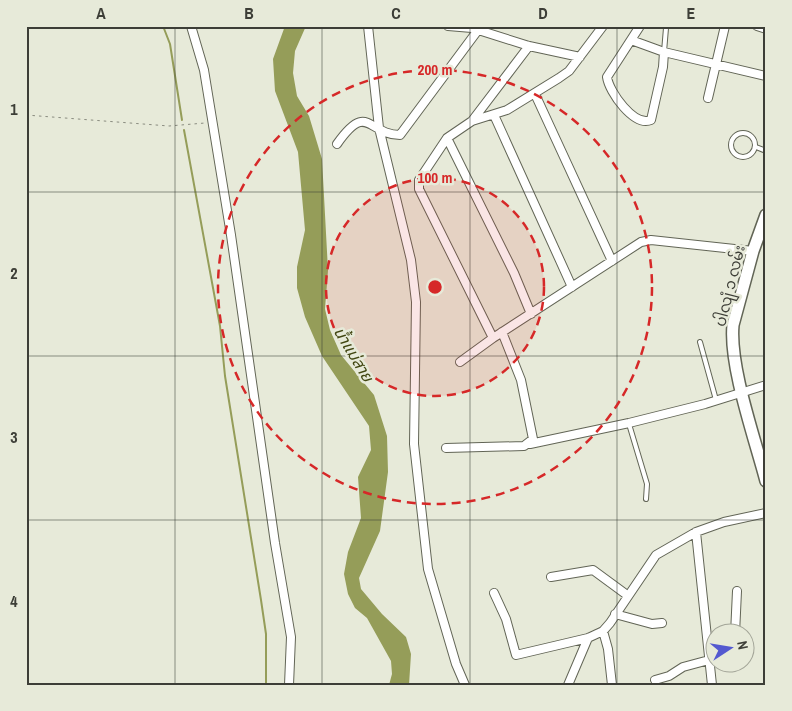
<svg xmlns="http://www.w3.org/2000/svg" width="792" height="711" viewBox="0 0 792 711" font-family="'Archivo Narrow','Noto Sans Myanmar','Noto Sans Thai',sans-serif">
<style>
.water{fill:#959d59}
.lines{fill:none;stroke-linecap:round;stroke-linejoin:round}
.stream{stroke:#959d59;stroke-width:2}
.lane-casing{stroke:#626556;stroke-width:6}
.street-casing{stroke:#626556;stroke-width:10}
.secondary-casing{stroke:#626556;stroke-width:14}
.path{stroke:#8a8c80;stroke-width:1;stroke-dasharray:2.5 4;stroke-linecap:butt}
.lane{stroke:#fff;stroke-width:4}
.street{stroke:#fff;stroke-width:8}
.secondary{stroke:#fff;stroke-width:11}
.grid{fill:none;stroke:#3d3e37;stroke-width:1;stroke-opacity:0.55}
.ring{fill:none;stroke:#d62828;stroke-width:2.5;stroke-dasharray:9 6}
.labels{text-anchor:middle;stroke-width:5;stroke-linejoin:round;paint-order:stroke}
.street-label{font-size:15px;fill:#3d3e37;stroke:#e7ead9}
.water-label{font-size:16px;font-style:italic;fill:#414611;stroke:#e7ead9}
.centre{fill:#d62828;stroke:#e7ead9;stroke-width:2.5}
.ring-label{font-size:15px;text-anchor:middle;font-weight:bold;fill:#d62828;stroke:#e7ead9;stroke-width:5;stroke-linejoin:round;paint-order:stroke}
.neatline{fill:none;stroke:#3d3e37;stroke-width:2}
.grid-label{font-size:16px;text-anchor:middle;font-weight:bold;fill:#3d3e37}
</style>
<rect width="100%" height="100%" fill="#e7ead9"/>
<path class="water" d="M285 26H306L295 51 293 73 297 96 309 116 322 159 328 270 325 309 330 330 341 355 374 395 387 436 388 472 380 531 359 578 361 589 382 614 406 637 411 654 409 685H389L392 674 391 661 367 618 355 608 348 594 344 574 348 552 361 518 358 477 371 450 369 426 322 356 305 317 297 288V267L305 230 298 152 275 91 273 59Z"/>
<g class="lines">
<path class="stream" d="M163 26 170 44 182 120
M184 130 220 326 225 376 261 600 266 634V685"/>
<g class="lane-casing">
<path id="lane" d="M664 52 666 28
M731 145a12 12 0 1 1 24 0a12 12 0 1 1-24 0Z
M756 147 766 151
M700 342 716 400
M629 424 647 484 646 499"/>
</g>
<g class="street-casing">
<path id="street" d="M191 26 204 70 231 235 275 543 291 637 289 685
M368 26 379 128 411 260 416 302 414 444 428 569 456 664 465 685
M448 26 472 28 529 46 580 57
M640 26 607 77C609 92 634 127 651 120L663 67 664 52
M757 26 766 29
M631 40 664 52 766 76
M535 94 612 261
M708 98 725 26
M494 115 572 287
M472 121 529 46
M447 138 514 273 531 314
M337 144C368 100 368 135 400 135L481 26
M493 338 419 189V180L447 138 472 121 507 110 559 78 569 71 603 26
M460 362 493 338 641 242 651 240 753 251
M530 444 629 423 705 404 766 385
M446 448 524 446 533 439 521 380 502 332
M696 532 712 685
M551 577 593 570 627 595
M494 593 506 619 516 655 588 638 603 631 610 623 656 555 696 532 724 522 766 513
M615 614 652 624 662 623
M603 631 608 649 612 685
M735 634 737 591
M655 680 669 676 683 667 709 660
M568 685 588 638"/>
</g>
<g class="secondary-casing">
<path id="secondary" d="M766 215 753 251 733 325C729 366 755 439 766 481"/>
</g>
<path class="path" d="M26 115 169 126 205 123
M26 683 28 685"/>
<use href="#lane" class="lane"/>
<use href="#street" class="street"/>
<use href="#secondary" class="secondary"/>
</g>
<path class="grid" d="M175 26V685M322 26V685M470 26V685M617 26V685M26 192H766M26 356H766M26 520H766"/>
<circle cx="435" cy="287" r="109" fill="#d62828" fill-opacity=".12"/>
<g class="ring">
<circle cx="435" cy="287" r="109"/>
<circle cx="435" cy="287" r="217"/>
</g>
<g class="labels">
<g class="street-label">
<text transform="translate(730 286) rotate(-76)" y="5">ပါလျံ ၁ လမ်း</text>
</g>
<g class="water-label">
<text transform="translate(354 354) rotate(59)" y="6">น้ำแม่สาย</text>
</g>
</g>
<circle cx="435" cy="287" r="8" class="centre"/>
<g class="ring-label">
<text x="435" y="75">200 m</text>
<text x="435" y="183">100 m</text>
</g>
<rect width="792" height="711" fill="none" stroke="#e7ead9" stroke-width="55"/>
<g transform="translate(730 648) rotate(78)"><circle r="24" fill="#e7ead9" stroke="#a3a598"/>
<path d="M0-4L9 19L0 12L-9 19Z" fill="#5459d0"/>
<text y="-8" font-size="14" font-weight="bold" text-anchor="middle" fill="#3d3e37">N</text>
</g>
<rect x="28" y="28" width="736" height="656" class="neatline"/>
<g class="grid-label">
<text x="101" y="19">A</text>
<text x="249" y="19">B</text>
<text x="396" y="19">C</text>
<text x="543" y="19">D</text>
<text x="691" y="19">E</text>
<text x="14" y="115">1</text>
<text x="14" y="279">2</text>
<text x="14" y="443">3</text>
<text x="14" y="607">4</text>
</g>
</svg>
